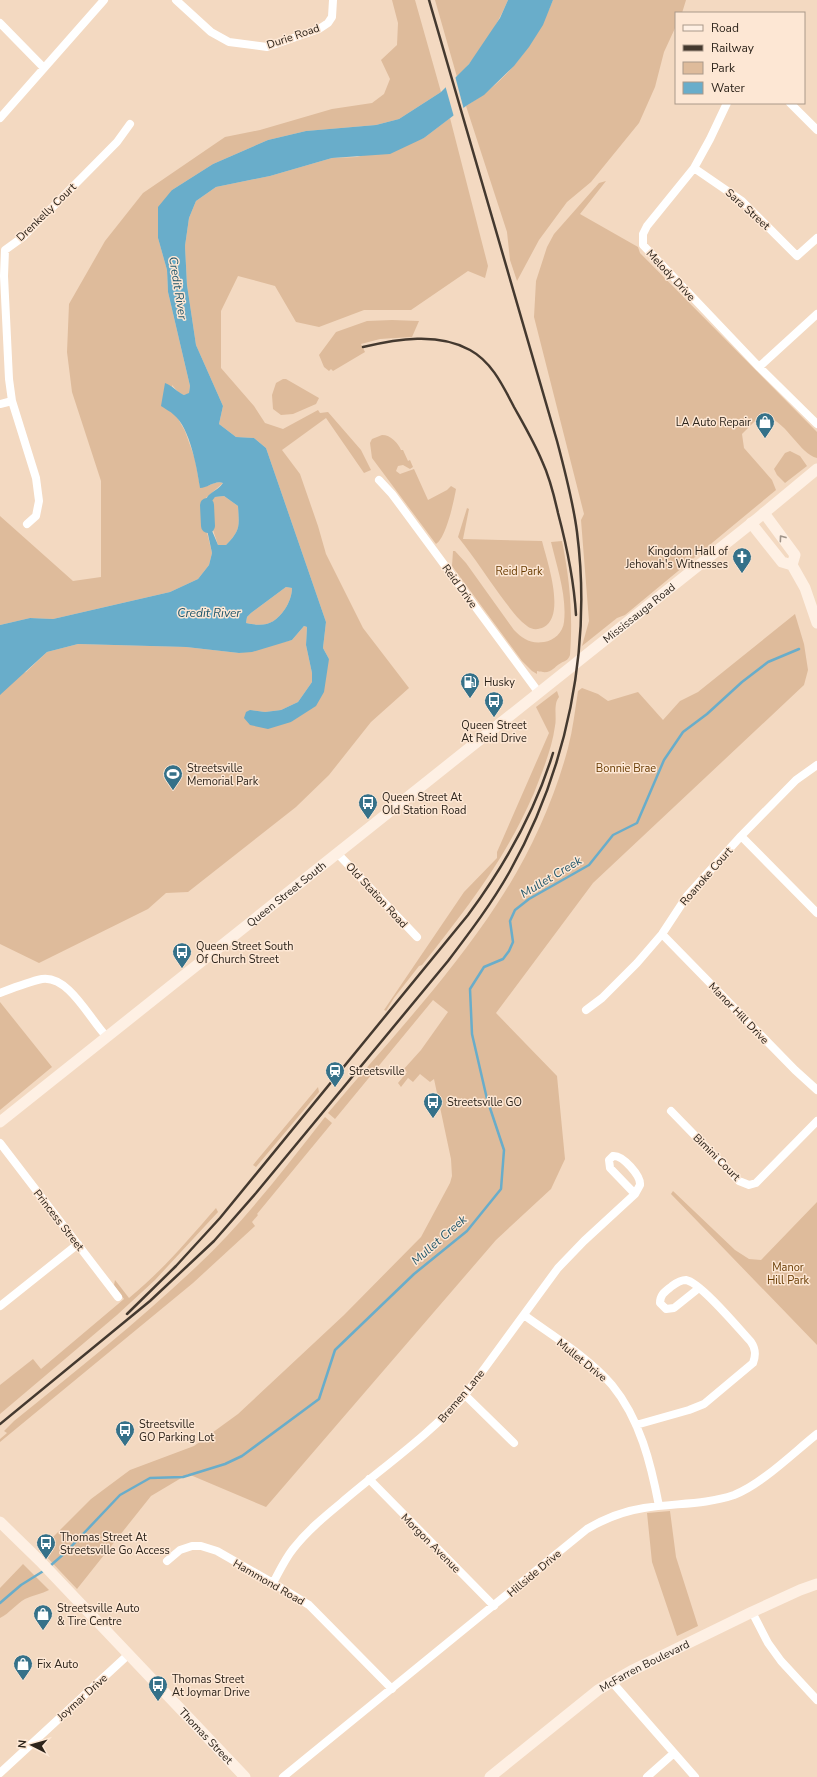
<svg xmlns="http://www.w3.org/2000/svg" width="817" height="1777" viewBox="0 0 817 1777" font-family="'Nunito Sans',sans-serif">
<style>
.green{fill:#debb9b}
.water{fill:#69adca;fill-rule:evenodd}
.pier{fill:#f3d9c1}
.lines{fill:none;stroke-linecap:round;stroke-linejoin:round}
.stream{stroke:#69adca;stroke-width:2.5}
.river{stroke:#69adca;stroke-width:14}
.street{stroke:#fff;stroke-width:8}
.secondary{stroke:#fef0e4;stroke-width:11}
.rail{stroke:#44392f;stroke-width:2.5}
.oneway{stroke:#a0948a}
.labels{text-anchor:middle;stroke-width:3;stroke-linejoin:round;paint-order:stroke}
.street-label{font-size:11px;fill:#2d241b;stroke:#fde7d4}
.poi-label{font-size:11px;fill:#2d241b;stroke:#fde7d4;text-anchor:start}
.park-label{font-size:11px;fill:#683b02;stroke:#fde7d4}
.water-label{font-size:12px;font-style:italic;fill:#1e556a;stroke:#fde7d4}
</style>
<rect width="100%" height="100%" fill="#f3d9c1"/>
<path class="green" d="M392 0H415L441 92 399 119 376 125 306 131 268 140 213 164 172 190 158 238 167 270 168 292 190 386 189 394 184 395 179 393 172 385 176 415 185 431 195 459 200 487C208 488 215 480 223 483L206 498 212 499 215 497 224 496 238 506C239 526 241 530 226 545H218L213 530 206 528 212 553 209 565 198 579 170 592 53 619 30 618 0 625V516L73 581 101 577V481L72 392 67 352 69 304 105 241 143 193 225 137 260 130 332 109 372 103 384 94 390 79 381 60 397 45 398 23Z
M435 0H508C496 28 479 55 457 77Z
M553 0H686L682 13H676V26L664 52 655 87 639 123 591 182 567 202 539 240 517 281 510 260 507 232 466 106C508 81 535 44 553 0Z
M450 118 488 266 485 278 468 271 411 310H364L319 327 296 322 275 286 238 276 221 311V368L254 406 265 423 283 429 318 410 320 413 328 412 361 450 371 470 364 473 326 418 282 450 300 474 318 526 326 554 363 628 409 688 371 722 329 775 296 807 188 892 166 893 148 909 39 963 0 944V680L26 672 47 652 78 644 186 647 239 653 292 640 304 626 307 627 306 645 312 673V682L298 702 281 710 265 712 250 710 291 722 329 659 323 648 326 622 266 448 254 438 236 437 219 424 223 406 196 345 187 285 185 246 189 218 196 201 216 187 270 176 332 158 357 157 424 138Z
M606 181 580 214 638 247 640 253 817 432V458C800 454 787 423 768 417 765 417 761 418 758 418L742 434 744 448 772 480 776 490 625 615 617 618 582 646 589 621 581 520 584 514 534 317 536 281 547 247 554 234 599 183Z
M392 320 419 321 412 337 380 339 361 344 365 352 333 371 331 369 329 371 324 367 319 355 336 332 367 321Z
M283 379H286L319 398 316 404 293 414 281 415 273 409 272 395 276 383Z
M382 435C391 435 398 443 401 450H403L408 461 410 460 413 467 410 469 403 465 398 466 396 471 400 474 414 469 428 500 447 490 451 486 456 489C454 501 446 538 436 544L372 458 370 443 372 439Z
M790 451 800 456 807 466 785 483 777 475 774 469 785 453Z
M467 508 469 509 463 539 542 541C547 561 566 615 544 627 538 630 532 630 527 626 519 620 512 611 506 603 490 582 475 558 458 537Z
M562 541C570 581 573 615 570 655 568 661 564 661 561 663 552 668 552 675 537 671V674L532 671 522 661 452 566 453 551H455L466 563 514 630C523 639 530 644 544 642 554 641 563 632 564 622 567 596 557 567 551 542Z
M286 587 292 588C292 595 289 603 285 609 274 625 264 627 246 623L247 617 251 613Z
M795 614 804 644 808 670 804 685 593 883 496 1013 557 1076 565 1159 551 1189 496 1240 266 1507 188 1474 151 1496 77 1589 42 1552V1548L91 1499 130 1470 194 1446 238 1414 344 1315 421 1237 450 1183 452 1176 451 1159 434 1079 430 1082 420 1074 413 1082 408 1078 401 1087 398 1083 407 1072 403 1070 421 1050 448 1012 433 1000 335 1119 328 1113C385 1045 448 979 497 904 528 858 554 801 568 748 573 729 575 710 578 691L582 688 598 694 608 701 638 692 663 720 680 701 698 692Z
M557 691 559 697C553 704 557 718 555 726 552 749 542 772 534 793 505 860 467 908 422 965L419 966 394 998 386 1011 384 1010 464 892 497 858V852L549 733 536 707Z
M0 1002 52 1067 0 1110Z
M318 1087 319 1092 256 1167 253 1165Z
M325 1117 332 1123 257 1214 258 1215 252 1222 255 1226 193 1283 0 1442V1439L7 1433 4 1431 14 1421C76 1371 139 1321 197 1266 244 1222 285 1168 325 1117Z
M673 1191 735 1250 749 1259 761 1260 817 1202V1345L671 1194Z
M216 1208 218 1212 155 1280 117 1315 0 1414V1385L33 1359 41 1369 124 1299 114 1285 115 1280 129 1298C164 1269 187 1241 216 1208Z
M670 1511 676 1557 698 1626 677 1636 652 1562 647 1513Z
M23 1564 49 1590C42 1594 33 1595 25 1599 16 1604 10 1613 0 1618V1588Z"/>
<path class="water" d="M508 0H553L543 25 529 47 514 66 484 95 466 106 424 138 390 154 332 158 270 176 216 187 196 201 189 218 185 246 187 285 196 345 223 406 219 424 236 437 254 438 266 448 326 622 323 648 329 659 324 692 316 706 291 722 268 729 250 725 244 718 246 712 250 710 265 712 281 710 298 702 312 682V673L306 645 307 627 304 626 292 640 252 652 239 653 186 647 78 644 47 652 0 695V625L30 618 53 619 170 592 198 579 209 565 212 553 206 525 210 526 218 545H226C241 530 239 526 238 506L224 496 215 497 209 505 205 504C206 492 217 492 223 483 215 480 208 488 200 488 197 468 190 428 174 415 170 411 165 409 161 406L165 383C173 386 177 392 184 395L189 393 190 386 168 292 167 270 158 238V207L172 190 213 164 268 140 306 131 376 125 399 119 441 92 469 64 500 18ZM286 587 292 588C292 595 289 603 285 609 274 625 264 627 246 623L247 617 251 613Z"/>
<path class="pier" d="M455 76 464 110 454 117 445 85Z"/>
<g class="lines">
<path class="stream" d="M50 1566 66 1552 120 1495 150 1478 183 1477 225 1464 242 1456 319 1399 335 1350 414 1274 467 1231 501 1189 504 1150 487 1099 472 1034 470 989 484 967 503 959 509 951 513 942 510 921 515 910 529 899 589 865 613 835 637 823 664 760 683 732 707 714 742 682 768 662 799 649
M0 1603 21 1585 45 1570"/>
<path class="river" d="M207 505 208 526"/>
<path class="street" d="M176 0 211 32 229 42 267 47 319 29 328 23 332 17 333 0
M0 23 44 68
M727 103 710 139 694 168 647 226 643 234V245L759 367 817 424
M790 103 817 130
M0 118 104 0
M694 168 742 201 797 256 817 238
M759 367 817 314
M0 404 12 401
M379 480 392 494 539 693
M27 524 36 516 39 501 36 478 12 401 9 379 4 276 5 250 23 237 117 142 130 124
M741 836 817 913
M337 853 417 937
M662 934 795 1070 817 1090
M0 993C13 988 28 982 42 979 69 975 90 1020 107 1037
M586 1010 602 998 637 963 662 934 687 896 741 836 796 780 817 765
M671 1111 739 1181 749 1185 756 1183 817 1121
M0 1143 118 1297
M0 1306 78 1244
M524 1315C554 1337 588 1357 612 1385 640 1419 651 1464 659 1506
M465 1395 514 1443
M636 1425 689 1410 704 1404 753 1363C756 1355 756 1349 751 1342 740 1330 700 1282 686 1280 680 1280 676 1283 672 1286 666 1291 660 1294 660 1303L666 1309 674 1308 699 1288
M369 1479 494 1606
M167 1561 180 1550 192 1546H201L217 1551 273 1583 309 1605 392 1689
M273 1583C279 1572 285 1559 293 1549 307 1531 324 1517 341 1503 383 1467 428 1436 465 1395L558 1268 584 1241 635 1194 640 1185C641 1176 623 1155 613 1156L609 1160 610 1168 635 1194
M752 1612 768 1643 781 1661 817 1700
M612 1682 695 1777
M0 1773 129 1654
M283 1777 587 1529C604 1519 624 1511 644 1508 674 1503 705 1505 734 1495 762 1484 793 1453 817 1434
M647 1777 674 1753"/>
<g class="secondary">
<path d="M764 513 795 555 792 565"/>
<path d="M751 523 782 562 792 565 805 588 817 623"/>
<path id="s1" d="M0 1122 758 518 817 469"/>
<path id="s2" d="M0 1522 40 1561 245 1777"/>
<path id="s3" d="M490 1777 598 1690 631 1671 752 1612 800 1590 817 1584"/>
</g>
<path class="rail" d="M363 347C397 339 438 332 470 350 492 362 503 386 514 407 524 425 534 442 542 461 550 478 554 495 558 513 567 547 574 580 576 615
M127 1314 176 1266 220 1218 468 915C505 865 535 812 553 753
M0 1424 150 1301 214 1241 256 1193 448 961C470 932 492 903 510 871 567 769 592 649 577 532 573 501 565 471 557 441L429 0"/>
</g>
<defs><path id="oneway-chevron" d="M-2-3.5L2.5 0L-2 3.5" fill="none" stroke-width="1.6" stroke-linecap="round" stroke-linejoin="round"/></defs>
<use class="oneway" href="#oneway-chevron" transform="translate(782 538) rotate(-126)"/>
<defs>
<g id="shop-pin" transform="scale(1)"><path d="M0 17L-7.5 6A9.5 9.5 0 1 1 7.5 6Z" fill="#357189" stroke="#fde7d4"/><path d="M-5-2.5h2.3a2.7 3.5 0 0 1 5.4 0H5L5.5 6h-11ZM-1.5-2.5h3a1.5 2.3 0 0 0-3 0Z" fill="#fff"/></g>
<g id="church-pin" transform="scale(1)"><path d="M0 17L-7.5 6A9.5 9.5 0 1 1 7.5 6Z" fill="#357189" stroke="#fde7d4"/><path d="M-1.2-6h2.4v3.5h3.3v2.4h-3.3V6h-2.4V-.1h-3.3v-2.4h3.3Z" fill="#fff"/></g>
<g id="fuel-pin" transform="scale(1)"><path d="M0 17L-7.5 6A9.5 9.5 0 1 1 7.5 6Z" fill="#357189" stroke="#fde7d4"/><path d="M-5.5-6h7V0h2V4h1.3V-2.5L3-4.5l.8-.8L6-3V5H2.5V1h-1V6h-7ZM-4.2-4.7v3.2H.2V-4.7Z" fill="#fff"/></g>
<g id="bus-pin" transform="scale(1)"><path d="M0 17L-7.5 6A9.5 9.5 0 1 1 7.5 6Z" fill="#357189" stroke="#fde7d4"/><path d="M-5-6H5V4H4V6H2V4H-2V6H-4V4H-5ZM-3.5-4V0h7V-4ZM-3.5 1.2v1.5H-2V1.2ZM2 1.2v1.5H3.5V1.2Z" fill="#fff"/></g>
<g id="stadium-pin" transform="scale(1)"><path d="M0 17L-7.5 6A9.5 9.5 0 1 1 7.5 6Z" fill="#357189" stroke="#fde7d4"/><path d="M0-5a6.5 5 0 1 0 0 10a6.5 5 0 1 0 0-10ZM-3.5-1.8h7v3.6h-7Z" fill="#fff"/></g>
<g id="station-pin" transform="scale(1)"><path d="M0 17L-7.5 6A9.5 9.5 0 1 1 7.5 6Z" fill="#357189" stroke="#fde7d4"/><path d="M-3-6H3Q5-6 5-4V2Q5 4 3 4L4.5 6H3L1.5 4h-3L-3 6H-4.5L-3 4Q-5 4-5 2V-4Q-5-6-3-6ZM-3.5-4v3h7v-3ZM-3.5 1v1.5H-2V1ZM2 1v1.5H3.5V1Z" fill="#fff"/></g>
</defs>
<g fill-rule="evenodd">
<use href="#shop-pin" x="765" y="422"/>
<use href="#church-pin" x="742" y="557"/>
<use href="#fuel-pin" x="470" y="682"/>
<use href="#bus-pin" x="494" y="701"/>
<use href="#stadium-pin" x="173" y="774"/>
<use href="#bus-pin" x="368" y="803"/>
<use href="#bus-pin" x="182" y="952"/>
<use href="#station-pin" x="335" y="1071"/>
<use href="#bus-pin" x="433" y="1102"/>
<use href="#bus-pin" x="125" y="1430"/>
<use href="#bus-pin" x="46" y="1543"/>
<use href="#shop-pin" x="43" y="1614"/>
<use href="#shop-pin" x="23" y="1664"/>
<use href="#bus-pin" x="158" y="1685"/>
</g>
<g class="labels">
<g class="street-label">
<text transform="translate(293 36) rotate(-19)" y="4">Durie Road</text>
<text transform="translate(748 209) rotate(42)" y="4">Sara Street</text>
<text transform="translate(46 212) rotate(-44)" y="4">Drenkelly Court</text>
<text transform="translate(671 275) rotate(47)" y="4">Melody Drive</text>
<text transform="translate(460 586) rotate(54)" y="4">Reid Drive</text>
<text dy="4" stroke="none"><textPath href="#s1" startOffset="817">Mississauga Road</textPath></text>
<text transform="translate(706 876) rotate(-49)" y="4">Roanoke Court</text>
<text dy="4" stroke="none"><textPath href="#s1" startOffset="366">Queen Street South</textPath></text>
<text transform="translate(377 895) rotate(47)" y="4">Old Station Road</text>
<text transform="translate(739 1013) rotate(46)" y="4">Manor Hill Drive</text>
<text transform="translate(717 1157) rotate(45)" y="4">Bimini Court</text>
<text transform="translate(59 1220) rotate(52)" y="4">Princess Street</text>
<text transform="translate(582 1360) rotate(39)" y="4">Mullet Drive</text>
<text transform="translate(461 1396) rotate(-50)" y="4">Bremen Lane</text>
<text transform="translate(431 1543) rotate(45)" y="4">Morgon Avenue</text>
<text transform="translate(534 1573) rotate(-40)" y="4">Hillside Drive</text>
<text transform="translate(269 1582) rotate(30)" y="4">Hammond Road</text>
<text dy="4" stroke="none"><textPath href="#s3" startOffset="191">McFarren Boulevard</textPath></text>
<text transform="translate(82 1697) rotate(-42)" y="4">Joymar Drive</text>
<text dy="4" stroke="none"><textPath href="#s2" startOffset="297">Thomas Street</textPath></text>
</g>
<g class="poi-label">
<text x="751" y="426" text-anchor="end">LA Auto Repair</text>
<text x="728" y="555" text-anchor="end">Kingdom Hall of<tspan x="728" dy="13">Jehovah's Witnesses</tspan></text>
<text x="484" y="686">Husky</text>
<text x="494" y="729" text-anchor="middle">Queen Street<tspan x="494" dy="13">At Reid Drive</tspan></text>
<text x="187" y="772">Streetsville<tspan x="187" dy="13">Memorial Park</tspan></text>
<text x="382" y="801">Queen Street At<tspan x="382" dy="13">Old Station Road</tspan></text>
<text x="196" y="950">Queen Street South<tspan x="196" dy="13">Of Church Street</tspan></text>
<text x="349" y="1075">Streetsville</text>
<text x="447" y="1106">Streetsville GO</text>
<text x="139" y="1428">Streetsville<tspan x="139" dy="13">GO Parking Lot</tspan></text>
<text x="60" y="1541">Thomas Street At<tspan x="60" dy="13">Streetsville Go Access</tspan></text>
<text x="57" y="1612">Streetsville Auto<tspan x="57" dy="13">&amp; Tire Centre</tspan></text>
<text x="37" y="1668">Fix Auto</text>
<text x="172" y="1683">Thomas Street<tspan x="172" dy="13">At Joymar Drive</tspan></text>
</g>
<g class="park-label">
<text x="519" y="575">Reid Park</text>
<text x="626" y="772">Bonnie Brae</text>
<text x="788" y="1271">Manor<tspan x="788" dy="13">Hill Park</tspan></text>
</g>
<g class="water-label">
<text transform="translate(178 288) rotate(81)" y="4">Credit River</text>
<text x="209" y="617">Credit River</text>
<text transform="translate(551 877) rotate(-31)" y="4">Mullet Creek</text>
<text transform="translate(439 1240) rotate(-41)" y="4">Mullet Creek</text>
</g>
</g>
<rect x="675" y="12" width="130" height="92" fill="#fde7d4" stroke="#aa998a"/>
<rect x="683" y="25" width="20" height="6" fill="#fef0e4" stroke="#aa998a"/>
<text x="711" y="32" font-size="12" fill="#2d241b">Road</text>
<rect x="683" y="45" width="20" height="6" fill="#44392f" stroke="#aa998a"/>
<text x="711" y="52" font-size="12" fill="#2d241b">Railway</text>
<rect x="683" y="62" width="20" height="12" fill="#debb9b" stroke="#aa998a"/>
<text x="711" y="72" font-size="12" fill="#2d241b">Park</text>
<rect x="683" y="82" width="20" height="12" fill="#69adca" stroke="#aa998a"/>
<text x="711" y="92" font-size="12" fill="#2d241b">Water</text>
<g transform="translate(32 1745) rotate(276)" stroke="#fde7d4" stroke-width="3" paint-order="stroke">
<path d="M0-3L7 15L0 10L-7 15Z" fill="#2d241b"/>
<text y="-6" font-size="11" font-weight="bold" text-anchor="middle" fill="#2d241b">N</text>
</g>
</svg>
